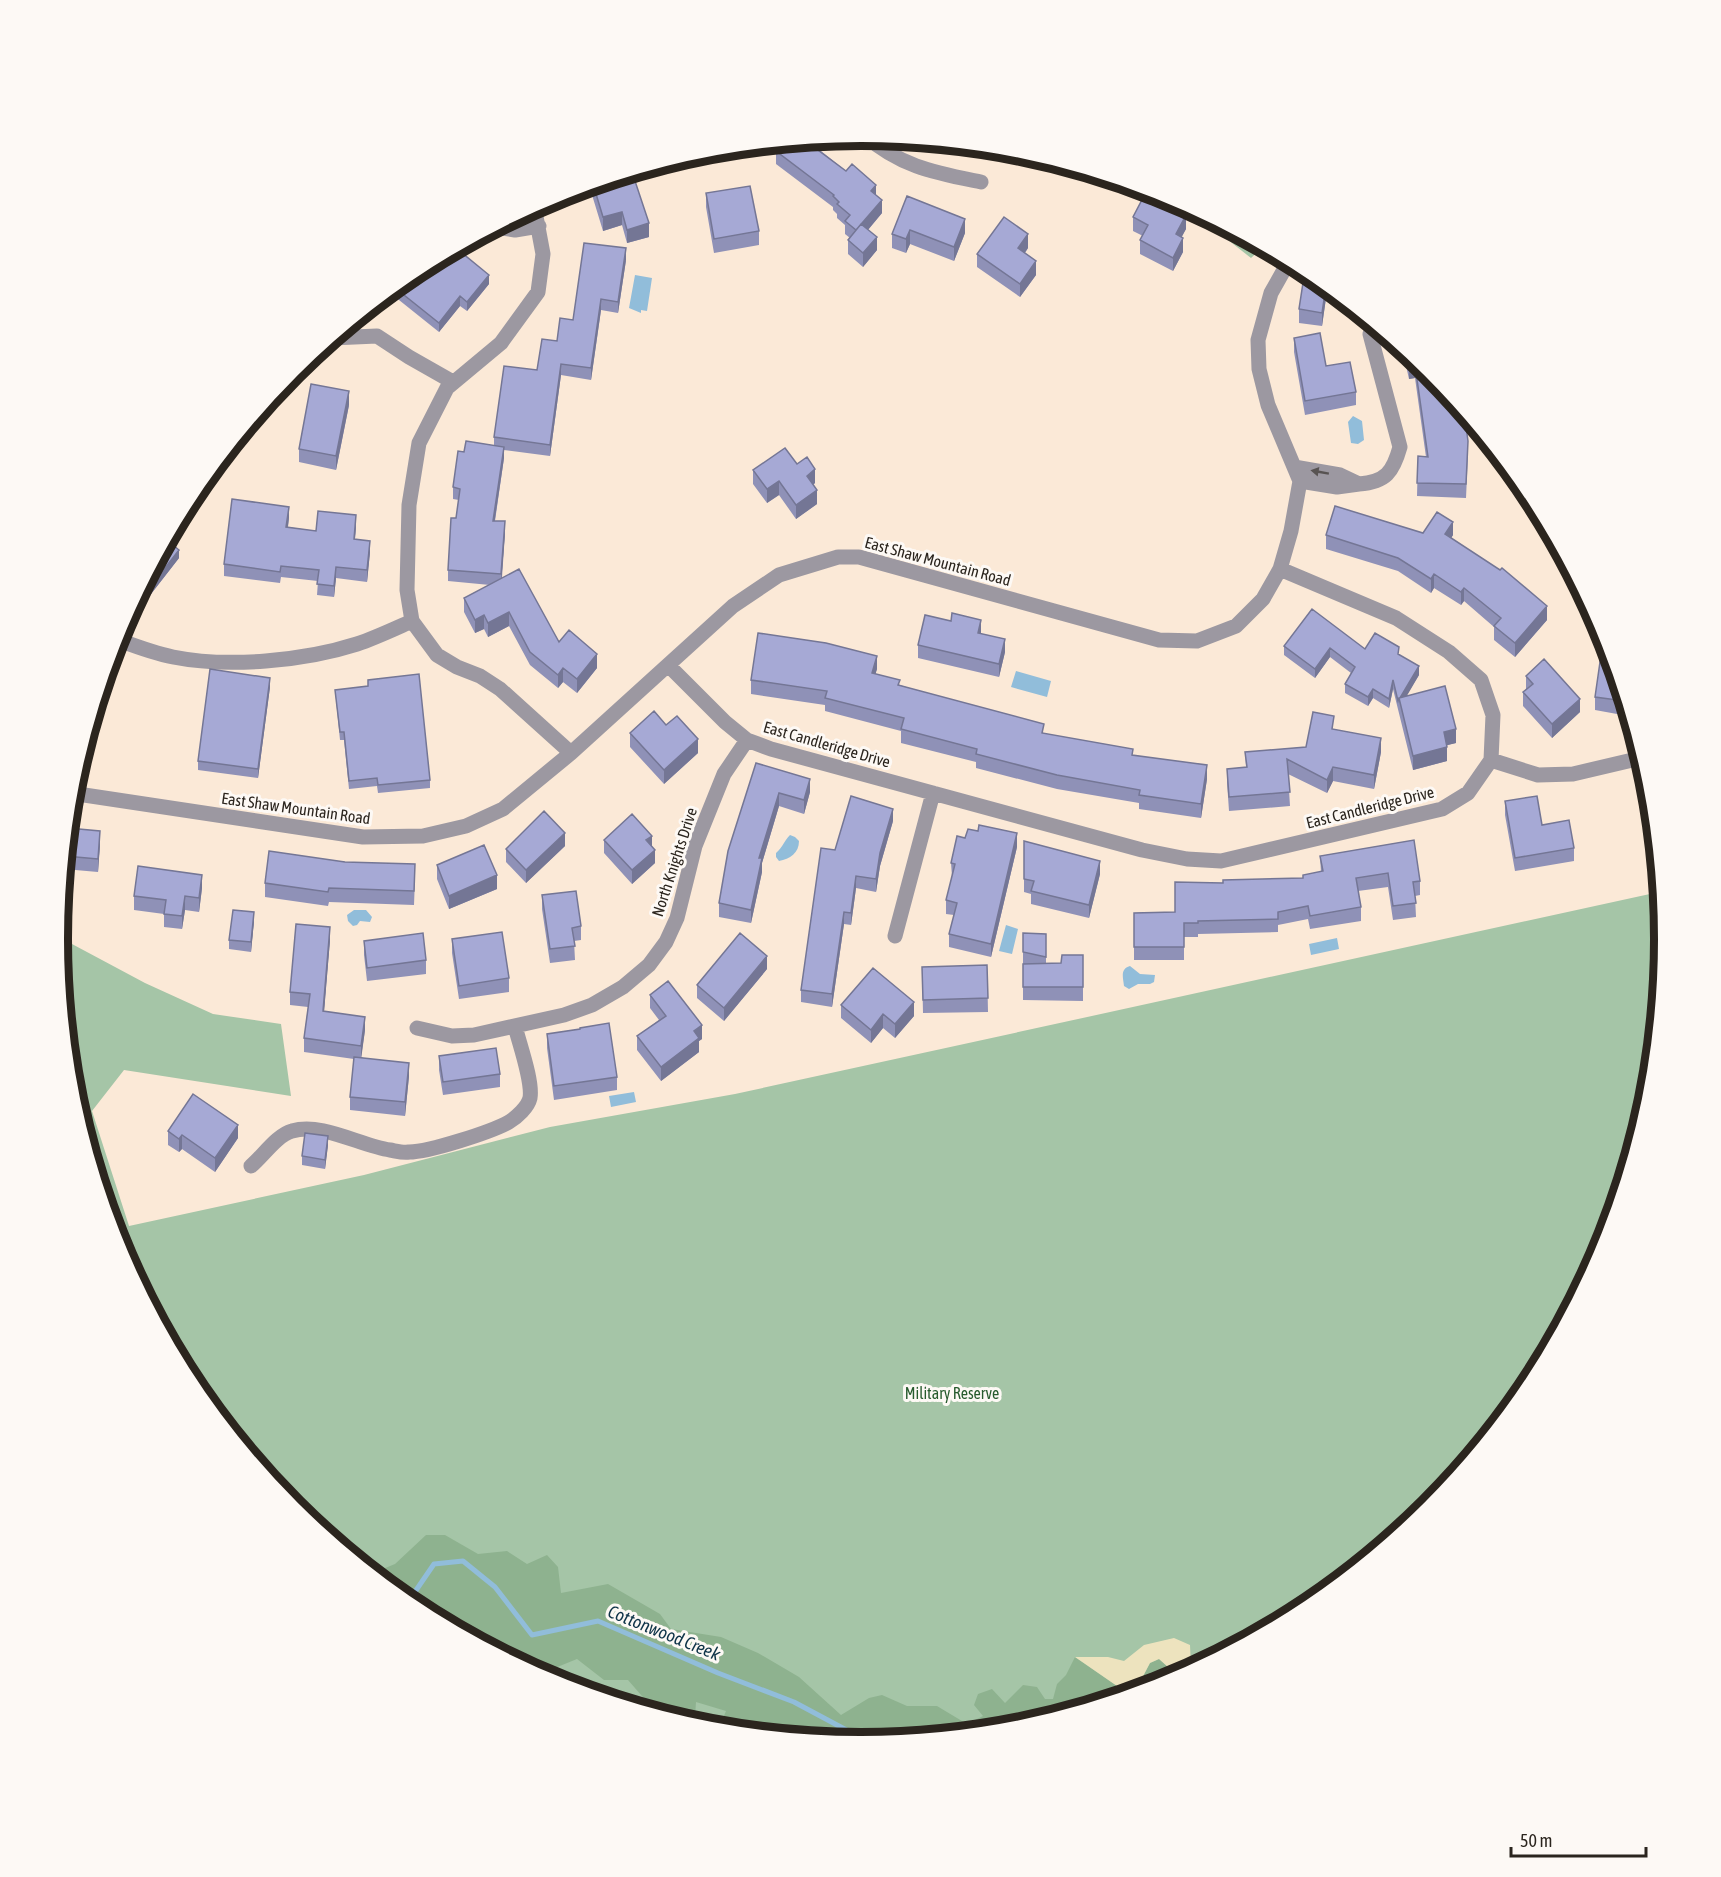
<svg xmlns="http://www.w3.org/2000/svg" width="1721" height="1877" viewBox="0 0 1721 1877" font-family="'Asap Condensed',sans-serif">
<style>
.green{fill:#a5c5a7}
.forest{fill:#8eb28f}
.sand{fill:#ede3be}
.water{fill:#91bdda}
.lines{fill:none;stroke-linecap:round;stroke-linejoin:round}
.stream{stroke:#91bdda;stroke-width:5}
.minor{stroke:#9c98a1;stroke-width:15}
.wall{fill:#8f91b7}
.shaded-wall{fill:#747695}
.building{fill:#a6a9d5;stroke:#747695;stroke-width:1.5}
.oneway{fill:#585352}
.labels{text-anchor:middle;stroke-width:6;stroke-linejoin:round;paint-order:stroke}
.street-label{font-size:16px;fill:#2b251e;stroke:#fdf9f5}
.park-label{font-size:16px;fill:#275b2d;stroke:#fdf9f5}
.water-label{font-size:18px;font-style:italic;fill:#0e3348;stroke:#fdf9f5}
.rim{fill:none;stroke:#2b251e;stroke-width:8}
</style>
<rect width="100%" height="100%" fill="#fbe9d7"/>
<path class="green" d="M1181 203 1263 247 1251 258Z
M1659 892 1664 939 1648 1096 1603 1246 1528 1385 1428 1507 1307 1607 1168 1681 1017 1727 860 1742 703 1726 553 1681 414 1606 292 1506 192 1385 118 1246 72 1095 57 938V936L145 983 213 1014 281 1024 291 1096 124 1070 92 1111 129 1226 364 1175 550 1127 735 1094Z"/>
<path class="forest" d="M426 1535H445L478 1554 507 1551 527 1564 547 1555 558 1567 561 1593 608 1584 660 1614 671 1629 721 1637 758 1653 799 1677 841 1715 869 1698 882 1695 907 1706H937L967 1724 983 1716 974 1705 978 1694 992 1689 1005 1703 1023 1685 1037 1687 1045 1699H1053L1057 1684 1066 1675 1075 1657 1117 1686 1115 1697 1017 1727 860 1742 768 1733 747 1720 744 1730 719 1728 726 1711 696 1702 695 1717 681 1718 648 1703 628 1680H604L577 1659 540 1674 414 1606 373 1573 395 1564Z
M1159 1659 1178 1676 1168 1681 1141 1689 1140 1682 1150 1663Z"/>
<path class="sand" d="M1174 1638 1190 1645 1191 1666 1194 1667 1178 1676 1159 1659 1150 1663 1140 1682 1141 1689 1115 1697 1117 1686 1075 1657H1108L1124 1661 1144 1645Z"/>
<path class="water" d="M635 275 652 278 647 311 641 310V313L629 308Z
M1353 416 1362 421 1364 440 1358 444 1351 443 1348 422Z
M1016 671 1051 681 1047 697 1011 687Z
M790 835 795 837 799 841C799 853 790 859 779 861L776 857V853C783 847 784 841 790 835Z
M354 910H366L372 917 370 922 360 921 357 925 353 926 348 921 347 915Z
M1006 925 1018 929 1012 954 999 951Z
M1337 938 1339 949 1311 955 1309 944Z
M1130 966 1140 974 1155 975 1154 982 1150 984H1138L1129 989 1124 986C1123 977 1120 969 1130 966Z
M634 1092 636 1102 611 1107 609 1096Z"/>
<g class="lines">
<path class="stream" d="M408 1602 434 1564 463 1561 495 1587 532 1635 598 1621 718 1673 794 1702 852 1733 875 1741
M1002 1728 1009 1727"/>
<path class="minor" d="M865 135C900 167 937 173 981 182
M534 206 543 254 538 292 501 343 447 388 419 443 409 505 407 590 412 621 437 655 457 667 480 676 500 689 571 753
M496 227 515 230 539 226
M332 338 377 336 409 357 453 382
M1294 467 1340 475 1359 484 1337 487 1300 481
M1359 484C1386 482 1393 472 1400 447L1370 334
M116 639C135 646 153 653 173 657 228 668 304 661 357 644 375 638 394 629 412 621
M668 665 725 722 747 740 771 749 1142 850 1187 859 1221 861 1442 809 1468 793 1491 760 1493 715 1481 680 1449 652 1396 618 1280 569
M1491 760 1538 775 1573 774 1641 758
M71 793 363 837 423 836 466 826 503 809 571 753 733 606 779 575 838 557H859L1159 640 1197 641 1236 626 1263 599 1280 569 1291 531 1300 481 1268 405 1259 369 1258 340 1271 293 1289 261
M895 936 933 793
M417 1028 452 1036 474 1035 564 1015 592 1005 623 987 649 965 666 942 677 918 695 846 724 774 747 740
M251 1166C263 1156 277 1135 292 1131 322 1122 361 1146 390 1150 396 1151 403 1153 409 1152 429 1152 491 1132 509 1122 517 1117 528 1107 530 1098 533 1081 519 1043 515 1026"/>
</g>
<path class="wall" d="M821 139V151L876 195 882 213 868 230 877 250 863 267 848 254V240L850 238 845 234V225L837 218V214L833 210V207L776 164V151Z
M632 172 649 237 627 243 622 225 603 231 589 185Z
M706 193 759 231V245L714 253 706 207Z
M907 196 965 233 954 261 910 244 906 253 892 248V234Z
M1133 217 1186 229 1181 237 1183 252 1173 271 1140 254V240L1143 236 1133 231Z
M1028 248 1025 253 1036 275 1020 297 977 267V254Z
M626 260 618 313 601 310 591 380 561 375 550 456 504 450V458L495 521 505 533 502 578 559 642 597 668 577 693 563 682 558 688 530 665 509 626 488 637 484 629 475 633 464 612V598L490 585 448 581V570L459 500 453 499V487L464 452 494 445V437L557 341 573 320Z
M414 270 489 284 467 311 460 306 439 332 389 292Z
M1307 271 1344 301 1326 298 1322 326 1299 323V309Z
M368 309V315H359Z
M1294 338 1356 392V405L1305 415 1294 352Z
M1402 348 1429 371 1468 454 1466 498 1417 496 1418 456 1426 457 1415 378 1409 379Z
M349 405 336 470 299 462V449Z
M797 464 815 483 813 485 817 504 796 519 779 495 767 503 753 484V470Z
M289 518 288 527 316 531 356 526 355 539 370 552 367 582 336 578 334 597 317 595 318 581 281 577 280 583 224 576V564Z
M1423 533 1453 535 1451 538 1547 620 1515 657 1494 640V627L1464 601 1461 605 1434 588 1431 593 1398 571 1326 549V535Z
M167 540 179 558 151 594 142 587Z
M981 633 1005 652 999 677 918 658V645Z
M1606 641 1622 695H1620L1617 714 1595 710V697Z
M1284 646 1365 649 1399 655 1419 675 1406 696 1456 743 1447 745V761L1413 770 1393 689 1389 708 1373 698 1368 706 1345 693V684L1351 673 1330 657 1315 678 1284 655Z
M107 667 104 696 99 695Z
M877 669 875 674 900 685 1044 733 1133 755 1207 779 1201 818 1139 809V803L1057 789 976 768V762L901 743V731L825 711V705L751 694V680Z
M1526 676 1580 712 1552 738 1523 706V692L1526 690Z
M368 680 430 780V788L378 793 377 786 349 789 344 740H340L335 690 368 686Z
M270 687 258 778 198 770V761Z
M666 725 698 753 664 784 630 747V733Z
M1334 729 1381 752 1374 789 1333 781 1327 793 1288 774 1290 806 1229 811 1227 782V769L1246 767 1245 752 1306 747Z
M756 763 810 792 804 814 779 806 762 863V872L751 923 719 917V903Z
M1505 801 1542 825 1574 848V861L1515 871 1505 815Z
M893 821 880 866 876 892 856 888 851 925 844 924 832 1007 801 1002V990L835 850Z
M68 828 100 844 98 872 64 869Z
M604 840 652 846 655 863 632 884 604 853Z
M1024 841 1100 874 1089 918 1031 904V894L1024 892Z
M565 846 526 883 506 862V849Z
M1017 847 991 957 949 947V934L954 915 946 914V900L952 876 951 863Z
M1320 856 1420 881V895L1415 896 1416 917 1393 920 1388 887 1358 891 1361 907V921L1310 929 1308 919 1278 925V932L1198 934V937H1184V960H1134V913L1175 912 1223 883 1303 878 1321 872Z
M437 865 497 889 449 909 437 879Z
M415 878 414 905 329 902 328 906 265 897V883Z
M202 888 199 912 185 910 182 929 164 927V914L134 910V896Z
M542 895 581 926V940L574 941 575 960 550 963 542 909Z
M254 921 251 952 229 949V940Z
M1023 933 1046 934V964L1061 963 1083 955V1001L1023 1000Z
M452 939 509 978V992L459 999 452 953Z
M330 940 324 1011 365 1030 361 1057 409 1076 405 1116 350 1110V1097L354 1059 304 1052V1038L308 1007 290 1005V992Z
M364 941 426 960V974L367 981 364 955Z
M987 965 988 1012 923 1013 922 967Z
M767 969 724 1021 697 998V985Z
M650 995 702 1039 699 1041V1052L661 1081 637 1050V1036L659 1020 650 1008Z
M841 1005 914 1016 895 1038 883 1028 871 1043 841 1018Z
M547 1034 617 1077V1090L554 1100 547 1048Z
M439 1056 500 1074V1087L443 1095 439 1070Z
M168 1131 238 1138 215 1172 182 1149 179 1152 168 1145Z
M328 1145 325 1169 302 1165V1156Z"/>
<path class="shaded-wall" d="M820 139H821V152L814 147Z
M876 185V198L871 191Z
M882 200V213L856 244V230Z
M622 212V225L603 231V217Z
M1186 215V229L1176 248V234Z
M965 219V233L954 261V247Z
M649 223V237L627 243V230Z
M910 230V244L906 253V239Z
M1028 234V248L1018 262V248Z
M877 237V250L863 267V253Z
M1183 238V252L1173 271V258Z
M626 248V260L618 313V302Z
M1036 261V275L1020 297V284Z
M489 275V284L467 311V302Z
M1326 286V298L1322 326V313Z
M460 296V306L439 332V323Z
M601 299V310L591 380V368Z
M561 364V375L550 456V445Z
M1415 365V378L1409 379V366Z
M349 391V405L336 470V456Z
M504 447V458L493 532V521Z
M815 469V483L807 489V476Z
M779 481V495L767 503V489Z
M817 490V504L796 519V505Z
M289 507V518L286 539V527Z
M356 515V526L354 550V539Z
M505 521V533L501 585V574Z
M1453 522V535L1445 548V534Z
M370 541V552L367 582V570Z
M179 550V558L151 594V586Z
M336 567V578L334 597V586Z
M1434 574V588L1431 593V579Z
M1464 588V601L1461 605V592Z
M1547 606V620L1515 657V643Z
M509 612V626L488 637V623Z
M484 615V629L475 633V620Z
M981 620V633L978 645V633Z
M1005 639V652L999 677V664Z
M1330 648V657L1315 678V669Z
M597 654V668L577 693V679Z
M877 656V669L872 686V673Z
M1419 666V675L1401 706 1399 700Z
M107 667V674L104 696V682Z
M563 668V682L558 688V675Z
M270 678V687L258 778V769Z
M1393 680V689L1389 708V699Z
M1619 685 1620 695 1617 714V700Z
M1373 689V698L1368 706V697Z
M1580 699V712L1552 738V724Z
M1456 729V743L1444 746V732Z
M1381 738V752L1374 789V775Z
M698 739V753L664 784V770Z
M1447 747V761L1413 770V756Z
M1207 765V779L1201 818V804Z
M1333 767V781L1327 793V780Z
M810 779V792L804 814V800Z
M779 793V806L762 863V872L751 923V910L759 858Z
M893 809V821L880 866 876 892V879L880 853Z
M100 831V844L98 872V859Z
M565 833V846L526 883V870Z
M1017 833V847L991 957V944Z
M652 836V849L646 840Z
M655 850V863L632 884V870Z
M1100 861V874L1089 918V905Z
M202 875V888L199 912V898Z
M497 875V889L449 909V896Z
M856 876V888L851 925V913Z
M185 896V910L182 929V916Z
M254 912V921L251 952V942Z
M844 912V924L832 1007V994Z
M330 927V940L323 1025V1011Z
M767 956V969L724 1021V1008Z
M914 1002V1016L895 1038V1024Z
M883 1014V1028L871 1043V1030Z
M365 1017V1030L361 1060V1046Z
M702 1025V1039L699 1041V1052L661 1081V1067L694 1031Z
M409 1063V1076L405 1116V1102Z
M238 1125V1138L215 1172V1158Z
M182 1135V1149L179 1152V1139Z
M328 1136V1145L325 1169V1160Z"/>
<path class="building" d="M820 139 814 147 846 171 852 164 876 185 871 191 882 200 856 230 845 221 850 215 837 204 839 202 833 196 834 195 776 151 782 143Z
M632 172 649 223 627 230 622 212 603 217 593 184Z
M750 186 759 231 714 239 706 193Z
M1145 194 1186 215 1176 234 1183 238 1173 258 1140 240 1148 225 1133 217Z
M907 196 965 219 954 247 910 230 906 239 892 234Z
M1004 217 1028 234 1018 248 1036 261 1020 284 977 254Z
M861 224 877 237 863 253 848 240Z
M584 243 626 248 618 302 601 299 591 368 561 364 550 445 494 437 504 366 537 370 542 339 557 341 560 318 573 320Z
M456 248 489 275 467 302 460 296 439 323 394 287 414 270Z
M1305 270 1307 271 1326 286 1322 313 1299 309Z
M1320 333 1326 366 1350 362 1356 392 1305 401 1294 338Z
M1406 352 1429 371 1464 413 1468 441 1466 484 1417 483 1418 456 1428 457 1415 365 1409 366Z
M311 384 349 391 336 456 299 449Z
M466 441 504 447 493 521H505L501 574 448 570 451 518H456L460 489 453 487 458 451 464 452Z
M785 448 797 464 807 457 815 469 807 476 817 490 796 505 779 481 767 489 753 470Z
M232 499 289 507 286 527 316 531 318 511 356 515 354 539 370 541 367 570 336 567 334 586 317 584 319 570 281 566 280 572 224 564Z
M1335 506 1423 533 1437 512 1453 522 1445 534 1500 570 1502 568 1547 606 1515 643 1494 626 1501 618 1464 588 1461 592 1434 574 1431 579 1398 558 1326 535Z
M167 540 179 550 151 586 145 581Z
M519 569 559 642 569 630 597 654 577 679 563 668 558 675 530 652 509 612 488 623 484 615 475 620 464 598Z
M1312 609 1365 649 1375 633 1399 647 1398 654 1419 666 1400 698H1399L1398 701 1393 680 1389 699 1373 689 1368 697 1345 684 1355 667 1330 648 1315 669 1284 646Z
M952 613 981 620 978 633 1005 639 999 664 918 645 925 615 951 621Z
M758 633 826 643 877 656 872 673 900 680 898 685 1044 724 1042 733 1133 749 1132 755 1207 765 1201 804 1139 795 1140 790 1057 775 976 754 977 749 901 729 904 718 825 698 827 691 751 680Z
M1603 641H1606L1619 685 1617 700 1595 697Z
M1544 659 1580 699 1552 724 1523 692 1533 684 1526 676Z
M210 669 270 678 258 769 198 761Z
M419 674 430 780 378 785 377 778 349 781 344 732H340L335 690 368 686V680Z
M1445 686 1456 729 1444 732 1447 747 1413 756 1399 698Z
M654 711 666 725 677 716 698 739 664 770 630 733Z
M1313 712 1334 716 1332 729 1381 738 1374 775 1333 767 1327 780 1287 759 1290 792 1229 797 1227 769 1247 767 1245 752 1306 747Z
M756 763 810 779 804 800 779 793 759 858H762L751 910 719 903 728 851Z
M851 796 893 809 880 853 876 879 856 876 851 913 844 912 832 994 801 990 821 848 835 850Z
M1537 796 1542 825 1569 820 1574 848 1515 858 1505 801Z
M544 811 565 833 526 870 506 849Z
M632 814 652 836 646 840 655 850 632 870 604 840Z
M979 825 1017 833 991 944 949 934 957 903 946 900 955 864 951 863 957 836 965 838 968 829 978 831Z
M68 828 100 831 98 859 65 856Z
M1414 840 1420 881 1413 882 1416 903 1393 906 1388 873 1356 878 1361 907 1310 916 1308 906 1278 912V919L1198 921V923H1184V947H1134V913L1175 912V882L1223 883V880L1303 878V875L1323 871 1320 856Z
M1024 841 1100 861 1089 905 1031 891 1034 881 1024 879Z
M484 845 497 875 449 896 437 865Z
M269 851 345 862 415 864 414 891 329 888 328 892 265 883Z
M138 866 202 875 199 898 185 896 182 916 164 914 166 900 134 896Z
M576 891 581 926 572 928 575 946 550 949 542 895Z
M233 910 254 912 251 942 229 940Z
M296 924 330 927 323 1011 365 1017 361 1046 304 1038 310 994 290 992Z
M502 932 509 978 459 986 452 939Z
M423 933 426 960 367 968 364 941Z
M740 933 767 956 724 1008 697 985Z
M1023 933 1046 934V957L1023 952Z
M1062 955H1083V987H1023V964L1061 963Z
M987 965 988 998 923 1000 922 967Z
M873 968 914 1002 895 1024 883 1014 871 1030 841 1005Z
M668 981 702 1025 694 1031 699 1038 661 1067 637 1036 666 1016 650 995Z
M609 1023 617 1077 554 1086 547 1034 580 1029V1028Z
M496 1048 500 1074 443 1082 439 1056Z
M354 1057 409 1063 405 1102 350 1097Z
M193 1094 238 1125 215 1158 182 1135 179 1139 168 1131Z
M305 1133 328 1136 325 1160 302 1156Z"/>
<defs><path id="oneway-solid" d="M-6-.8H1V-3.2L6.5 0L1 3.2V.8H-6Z" transform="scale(1.5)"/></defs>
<use class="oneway" href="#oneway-solid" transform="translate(1320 472) rotate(-170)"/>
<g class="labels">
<g class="street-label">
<text transform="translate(938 561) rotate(15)" y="6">East Shaw Mountain Road</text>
<text transform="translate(827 744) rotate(16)" y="6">East Candleridge Drive</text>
<text transform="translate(1370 807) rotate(-14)" y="6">East Candleridge Drive</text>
<text transform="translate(296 808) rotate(8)" y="6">East Shaw Mountain Road</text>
<text transform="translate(674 862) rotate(-72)" y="6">North Knights Drive</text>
</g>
<g class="park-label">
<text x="952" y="1399">Military Reserve</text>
</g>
<g class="water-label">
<text transform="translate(664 1633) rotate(22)" y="6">Cottonwood Creek</text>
</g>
</g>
<path d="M0 0H1721V1877H0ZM68 939a793 793 0 1 1 1586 0a793 793 0 1 1-1586 0Z" fill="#fdf9f5" fill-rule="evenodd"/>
<path class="rim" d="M68 939a793 793 0 1 1 1586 0a793 793 0 1 1-1586 0Z"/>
<path d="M1511 1847v9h135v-9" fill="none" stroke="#2b251e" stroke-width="3"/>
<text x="1520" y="1847" font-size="18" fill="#2b251e" stroke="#fdf9f5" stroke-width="4.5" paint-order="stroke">50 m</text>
</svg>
